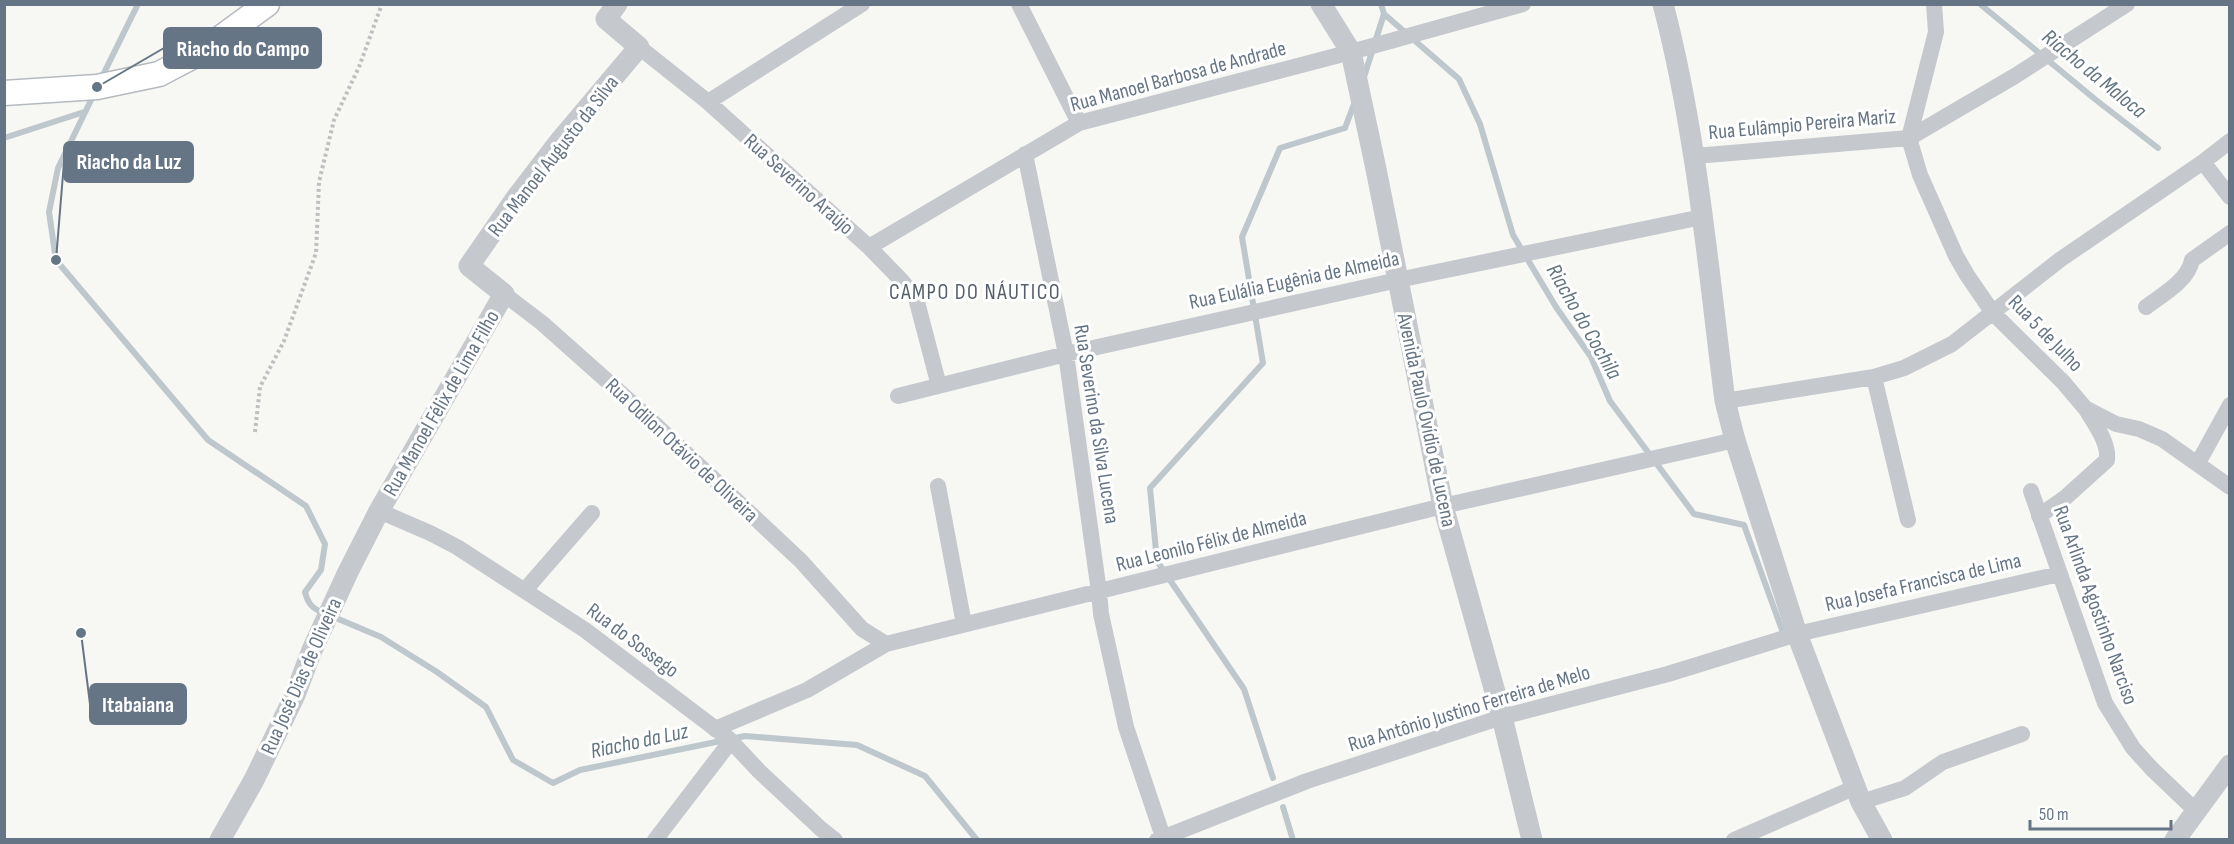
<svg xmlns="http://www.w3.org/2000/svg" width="2234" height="844" viewBox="0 0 2234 844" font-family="'Sofia Sans Condensed',sans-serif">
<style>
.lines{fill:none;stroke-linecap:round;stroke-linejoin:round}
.stream{stroke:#bdc7cc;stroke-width:6}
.secondary-casing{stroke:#b5babf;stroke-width:27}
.path{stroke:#bdbfc1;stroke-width:4;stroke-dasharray:3 3;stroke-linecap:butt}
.minor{stroke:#c5c8cc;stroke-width:16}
.tertiary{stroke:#c5c8cc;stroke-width:21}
.secondary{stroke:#fff;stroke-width:24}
.labels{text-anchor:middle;stroke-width:6;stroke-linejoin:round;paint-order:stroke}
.street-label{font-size:21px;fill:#667585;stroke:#fff}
.water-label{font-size:22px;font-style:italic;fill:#627681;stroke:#fff}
.neighbourhood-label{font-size:22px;letter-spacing:1.5px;fill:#545f6a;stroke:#fff}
.leader{fill:none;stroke:#667585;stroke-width:2}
.callout-dot{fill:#667585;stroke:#fff;stroke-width:2}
.callout{fill:#667585;stroke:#667585;stroke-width:2}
.callout-label{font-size:22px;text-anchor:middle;font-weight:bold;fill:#fff}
</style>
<rect width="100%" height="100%" fill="#f7f7f4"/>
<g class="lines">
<path class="stream" d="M1381 4 1384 14 1459 79 1480 124 1513 235 1556 307 1591 357 1610 401 1694 514 1744 525 1782 630
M1980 4 2096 100 2158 148
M101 79 138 4
M1363 80 1384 14
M94 94 58 168 49 212 56 260 208 440 306 506 325 544 321 570 305 592C308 604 312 608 323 613
M4 138 84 112
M336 618 381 637 437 672 486 707 513 760 553 783 580 770 745 736 857 745 925 776 977 840
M1273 778 1244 689 1157 561 1150 488 1263 363 1242 237 1280 148 1345 128 1354 104
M1283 807 1293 840"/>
<g class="secondary-casing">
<path id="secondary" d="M4 93 97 87 159 74 203 51 267 4"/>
</g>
<path class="path" d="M255 432 260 387 284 341 316 253 319 182 334 120 359 67 382 4"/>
<path class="minor" d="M1019 4 1079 123
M1934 4 1936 32 1909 138 1920 175 1956 256 1967 275 1993 313 2063 382 2085 408 2116 424 2139 429 2162 439 2230 487
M639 47 708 102 869 247 902 281 916 298 939 386
M708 102 862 4
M1025 154 1066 354 1099 592 1101 614 1126 727 1163 837
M1695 156 1909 138 2015 76 2127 4
M2203 162 2230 197
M869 247 1079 123 1351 52 1523 4
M504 294 542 323 642 412 801 561 862 629 886 644
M2146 307C2162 295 2188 281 2192 260L2230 233
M1874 377 1908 520
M898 396 1066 354 1398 280 1702 217
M1725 401 1874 377 1904 368 1952 344 2061 259 2203 162 2230 141
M2198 463 2230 405
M938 486 964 624
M2031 491 2105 703 2133 748 2152 769 2196 811
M379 511 430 533 457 547 585 630 729 739 759 771 821 829 835 840
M2039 516 2066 497 2107 460C2109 442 2095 425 2086 409
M525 590 592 513
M715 729 807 690 886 644 1443 506 1735 440
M1861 802 1905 788 1943 762 2022 734
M655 840 731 741
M1157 840 1307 781 1502 717 1668 674 1797 634 2059 574
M1734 840 1856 787"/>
<path class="tertiary" d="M1321 4 1351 52 1376 169 1443 506 1502 717 1532 840
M1663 4C1697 134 1708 268 1725 401L1735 440 1797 634 1861 802 1882 840
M220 840 254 780 295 695 312 650 348 572 379 511 504 294 469 266 516 198 558 143 639 47 606 19 617 4
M2175 840 2230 765"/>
<use href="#secondary" class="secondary"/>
</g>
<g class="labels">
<g class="street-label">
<text transform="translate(1178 76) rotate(-15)" y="7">Rua Manoel Barbosa de Andrade</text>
<text transform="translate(1802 124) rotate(-5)" y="7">Rua Eulâmpio Pereira Mariz</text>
<text transform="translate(553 156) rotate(-52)" y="7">Rua Manoel Augusto da Silva</text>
<text transform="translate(799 184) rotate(42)" y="7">Rua Severino Araújo</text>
<text transform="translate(1294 280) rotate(-12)" y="7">Rua Eulália Eugênia de Almeida</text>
<text transform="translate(2046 333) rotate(46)" y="7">Rua 5 de Julho</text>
<text transform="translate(441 403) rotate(-60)" y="7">Rua Manoel Félix de Lima Filho</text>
<text transform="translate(1427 420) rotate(78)" y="7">Avenida Paulo Ovídio de Lucena</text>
<text transform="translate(1097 424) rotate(81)" y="7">Rua Severino da Silva Lucena</text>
<text transform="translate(682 450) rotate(43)" y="7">Rua Odilon Otávio de Oliveira</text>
<text transform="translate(1211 541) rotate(-14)" y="7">Rua Leonilo Félix de Almeida</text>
<text transform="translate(1923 582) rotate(-13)" y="7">Rua Josefa Francisca de Lima</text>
<text transform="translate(2096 605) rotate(70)" y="7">Rua Arlinda Agostinho Narciso</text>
<text transform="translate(633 640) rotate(37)" y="7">Rua do Sossego</text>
<text transform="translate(301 676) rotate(-66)" y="7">Rua José Dias de Oliveira</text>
<text transform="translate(1469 708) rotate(-17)" y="7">Rua Antônio Justino Ferreira de Melo</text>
</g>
<g class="water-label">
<text transform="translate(2095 73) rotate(39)" y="8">Riacho da Maloca</text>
<text transform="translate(1585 321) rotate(60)" y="8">Riacho do Cochila</text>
<text transform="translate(639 740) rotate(-12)" y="8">Riacho da Luz</text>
</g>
<g class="neighbourhood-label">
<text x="975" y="299">CAMPO DO NÁUTICO</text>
</g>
</g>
<path class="leader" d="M97 87L164 48M56 260L64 162M81 633L90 704"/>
<g class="callout-dot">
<circle cx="97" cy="87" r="6"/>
<circle cx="56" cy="260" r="6"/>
<circle cx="81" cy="633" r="6"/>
</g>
<g class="callout">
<rect x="164" y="28" width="157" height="40" rx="6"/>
<rect x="64" y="142" width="129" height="40" rx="6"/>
<rect x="90" y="684" width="96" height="40" rx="6"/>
</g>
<g class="callout-label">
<text x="243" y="56">Riacho do Campo</text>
<text x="129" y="169">Riacho da Luz</text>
<text x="138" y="712">Itabaiana</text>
</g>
<rect width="2234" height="844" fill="none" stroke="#667585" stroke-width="12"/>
<path d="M2030 820v9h141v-9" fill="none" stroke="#667585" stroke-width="3"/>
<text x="2039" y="820" font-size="18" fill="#667585" stroke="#ffffff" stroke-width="4.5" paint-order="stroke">50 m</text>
</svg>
